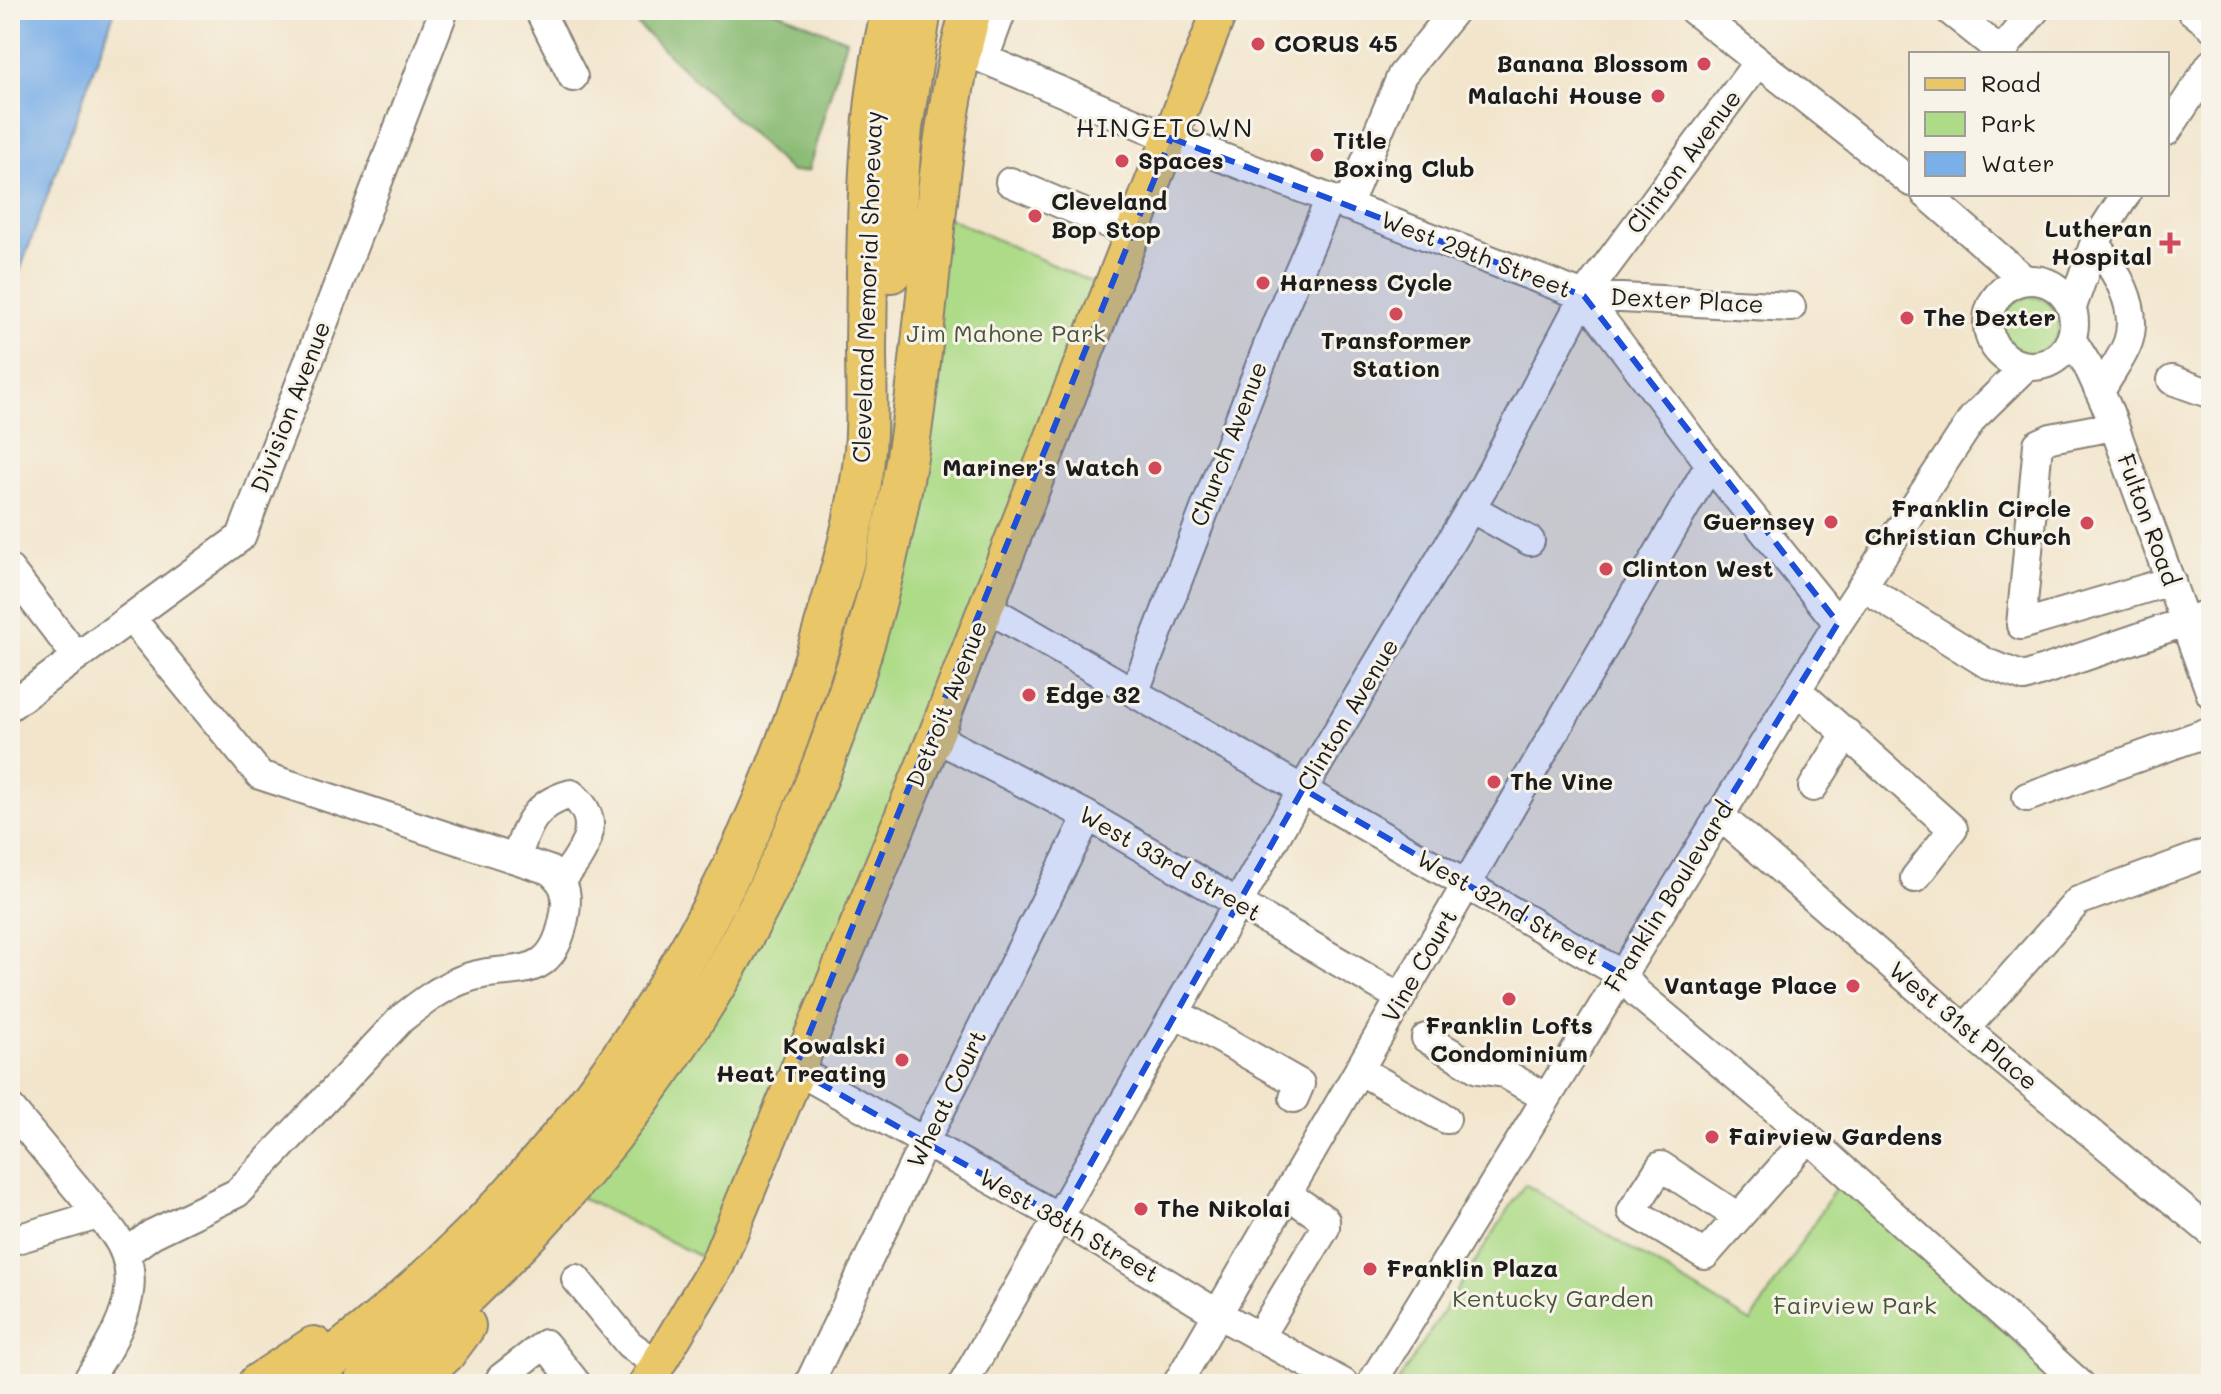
<svg xmlns="http://www.w3.org/2000/svg" width="2221" height="1394" viewBox="0 0 2221 1394" font-family="Mali,sans-serif">
<style>
.green{fill:#addb88;stroke:#647c52;stroke-width:2}
.forest{fill:#8abb74;stroke:#536c48;stroke-width:2}
.water{fill:#7aafe8;stroke:#4b6682;stroke-width:2}
.lines{fill:none;stroke-linecap:round;stroke-linejoin:round}
.minor-casing{stroke:#878074;stroke-width:32}
.major-casing{stroke:#878074;stroke-width:38}
.highway-casing{stroke:#878074;stroke-width:44}
.minor{stroke:#fff;stroke-width:28}
.major{stroke:#e9c769;stroke-width:34}
.highway{stroke:#e9c769;stroke-width:40}
.marked{fill:#1d4ed8;fill-opacity:0.2;stroke:#1d4ed8;stroke-width:6;stroke-dasharray:16 10;stroke-linejoin:round}
.poi-dot{fill:#d1495b;stroke:#f7f3e8;stroke-width:3}
.labels{text-anchor:middle;stroke-width:6;stroke-linejoin:round;paint-order:stroke}
.poi-label{font-size:24px;font-weight:bold;fill:#1c1c1c;stroke:#f7f3e8;text-anchor:start}
.street-label{font-size:24px;fill:#1c1c1c;stroke:#f7f3e8}
.park-label{font-size:24px;fill:#48553c;stroke:#f7f3e8}
.neighbourhood-label{font-size:26px;letter-spacing:2px;fill:#1c1c1c;stroke:#f7f3e8}
</style>
<rect width="100%" height="100%" fill="#f7f3e8"/>
<filter id="ink" filterUnits="userSpaceOnUse"><feTurbulence type="fractalNoise" baseFrequency=".0125" numOctaves="2"/><feDisplacementMap in="SourceGraphic" scale="16" xChannelSelector="R" yChannelSelector="G"/><feConvolveMatrix kernelMatrix="1 2 1 2 8 2 1 2 1" color-interpolation-filters="sRGB"/></filter>
<filter id="wash" filterUnits="userSpaceOnUse"><feTurbulence type="fractalNoise" baseFrequency=".006" numOctaves="4" result="noise"/><feDisplacementMap in="SourceGraphic" scale="32" xChannelSelector="R" yChannelSelector="G"/><feGaussianBlur stdDeviation="1.8" result="paint"/><feColorMatrix in="noise" values="0 0 0 0 0 0 0 0 0 0 0 0 0 0 0 0 0 1.4 0 .05"/><feComposite in="paint" operator="in"/></filter>
<g filter="url(#wash)">
<rect width="100%" height="100%" fill="#f2e5cc"/>
<path class="green" d="M938 213 1111 291 717 1265 569 1192 617 1134 827 751Z
M2003 325a28 28 0 1 1 56 0a28 28 0 1 1-56 0Z
M1840 1181 2061 1384 1397 1383 1525 1184 1751 1322Z"/>
<path class="forest" d="M622 10H774L846 40 808 171 791 172Z"/>
<path class="water" d="M10 10H115L10 298Z"/>
</g>
<g filter="url(#ink)">
<g class="lines">
<g class="minor-casing">
<path id="minor" d="M539 10 573 77
M1002 10 984 59 1171 138 1584 296 1710 464 1838 623
M1693 10 1911 182
M1949 10 2004 54
M2191 10 2211 26
M2001 52 2035 10
M2167 131 2211 64
M1010 182 1133 234
M1926 194 2025 280
M1347 206 1402 75 1455 10
M2095 242C2114 269 2140 306 2128 342 2122 359 2108 376 2100 392
M1988 323a43 43 0 1 1 86 0a43 43 0 1 1-86 0Z
M1584 296 1791 307
M2072 307 2095 242 2126 194
M2072 340 2088 366 2109 412 2211 694
M2172 380 2211 394
M2113 426 2051 438 2038 444 2021 625 2171 581
M1471 508 1530 541
M10 570 77 657
M1862 586 1986 663 2024 677 2211 613
M986 607 1621 974 1637 993 1791 1122 2080 1384
M1797 690 1953 829 1915 878
M1135 691 1277 322 1330 199
M10 706 241 537 444 10
M935 737 1088 816 1401 998
M1813 787 1847 733
M2027 797 2211 731
M1719 815 1965 1029 2211 1232
M516 859C527 825 534 804 571 794 606 822 583 853 561 881
M1176 1013 1300 1084 1294 1098
M1965 1029 2078 901 2211 852
M1426 1038 1478 1069 1504 1073 1546 1098
M795 1069 1060 1218 1218 1314 1343 1383
M1359 1070 1446 1119
M10 1108 113 1232C152 1283 115 1339 85 1384
M1738 1217 1661 1166 1632 1211 1705 1255 1808 1138
M10 1241 98 1215
M126 1253 152 1234 237 1193 402 1018C420 1004 438 990 459 981 509 959 552 992 565 913 568 892 565 883 549 870L260 775 131 618
M576 1279 629 1344 658 1365
M1259 1337 1325 1228V1220L1287 1194
M1373 1381 1838 623 1973 418 2025 367
M506 1384 501 1378 545 1344 577 1384
M809 1384 924 1143 1088 816
M963 1384 1303 789 1485 484 1584 296 1758 62
M1177 1384 1710 464"/>
</g>
<g class="major-casing">
<path id="major" d="M646 1384 717 1265 935 737 1220 10"/>
</g>
<g class="highway-casing">
<path id="highway" d="M891 272 902 127 921 10
M258 1384 314 1347
M297 1384C549 1204 726 951 816 655 836 589 859 518 865 449 868 415 866 380 866 346 868 233 865 121 892 10
M364 1384C661 1148 843 831 907 457 932 310 931 155 971 10
M411 1384 445 1353 465 1326"/>
</g>
<use href="#minor" class="minor"/>
<use href="#major" class="major"/>
<use href="#highway" class="highway"/>
</g>
</g>
<path class="marked" d="M1171 138 1584 296 1838 623 1621 974 1303 789 1060 1218 795 1069Z"/>
<g class="poi-dot">
<circle cx="1258" cy="44" r="8"/>
<circle cx="1704" cy="64" r="8"/>
<circle cx="1658" cy="96" r="8"/>
<circle cx="1317" cy="155" r="8"/>
<circle cx="1122" cy="161" r="8"/>
<circle cx="1035" cy="216" r="8"/>
<path d="M2166 231h8v8h8v8h-8v8h-8v-8h-8v-8h8z"/>
<circle cx="1263" cy="283" r="8"/>
<circle cx="1396" cy="314" r="8"/>
<circle cx="1907" cy="318" r="8"/>
<circle cx="1155" cy="468" r="8"/>
<circle cx="1831" cy="522" r="8"/>
<circle cx="2087" cy="523" r="8"/>
<circle cx="1606" cy="569" r="8"/>
<circle cx="1029" cy="695" r="8"/>
<circle cx="1494" cy="782" r="8"/>
<circle cx="1853" cy="986" r="8"/>
<circle cx="1509" cy="999" r="8"/>
<circle cx="902" cy="1060" r="8"/>
<circle cx="1712" cy="1137" r="8"/>
<circle cx="1141" cy="1209" r="8"/>
<circle cx="1370" cy="1269" r="8"/>
</g>
<g class="labels">
<g class="poi-label">
<text x="1274" y="52">CORUS 45</text>
<text x="1688" y="72" text-anchor="end">Banana Blossom</text>
<text x="1642" y="104" text-anchor="end">Malachi House</text>
<text x="1333" y="149">Title<tspan x="1333" dy="28">Boxing Club</tspan></text>
<text x="1138" y="169">Spaces</text>
<text x="1051" y="210">Cleveland<tspan x="1051" dy="28">Bop Stop</tspan></text>
<text x="2152" y="237" text-anchor="end">Lutheran<tspan x="2152" dy="28">Hospital</tspan></text>
<text x="1279" y="291">Harness Cycle</text>
<text x="1923" y="326">The Dexter</text>
<text x="1396" y="349" text-anchor="middle">Transformer<tspan x="1396" dy="28">Station</tspan></text>
<text x="1139" y="476" text-anchor="end">Mariner's Watch</text>
<text x="2071" y="517" text-anchor="end">Franklin Circle<tspan x="2071" dy="28">Christian Church</tspan></text>
<text x="1815" y="530" text-anchor="end">Guernsey</text>
<text x="1622" y="577">Clinton West</text>
<text x="1045" y="703">Edge 32</text>
<text x="1510" y="790">The Vine</text>
<text x="1837" y="994" text-anchor="end">Vantage Place</text>
<text x="1509" y="1034" text-anchor="middle">Franklin Lofts<tspan x="1509" dy="28">Condominium</tspan></text>
<text x="886" y="1054" text-anchor="end">Kowalski<tspan x="886" dy="28">Heat Treating</tspan></text>
<text x="1728" y="1145">Fairview Gardens</text>
<text x="1157" y="1217">The Nikolai</text>
<text x="1386" y="1277">Franklin Plaza</text>
</g>
<g class="street-label">
<text transform="translate(1684 162) rotate(-53)" y="8">Clinton Avenue</text>
<text transform="translate(1476 255) rotate(21)" y="8">West 29th Street</text>
<text transform="translate(868 287) rotate(-88)" y="8">Cleveland Memorial Shoreway</text>
<text transform="translate(1687 301) rotate(3)" y="8">Dexter Place</text>
<text transform="translate(291 407) rotate(-69)" y="8">Division Avenue</text>
<text transform="translate(1229 444) rotate(-69)" y="8">Church Avenue</text>
<text transform="translate(2148 520) rotate(70)" y="8">Fulton Road</text>
<text transform="translate(947 704) rotate(-68)" y="8">Detroit Avenue</text>
<text transform="translate(1348 715) rotate(-59)" y="8">Clinton Avenue</text>
<text transform="translate(1170 864) rotate(30)" y="8">West 33rd Street</text>
<text transform="translate(1669 897) rotate(-58)" y="8">Franklin Boulevard</text>
<text transform="translate(1508 908) rotate(30)" y="8">West 32nd Street</text>
<text transform="translate(1420 966) rotate(-60)" y="8">Vine Court</text>
<text transform="translate(1963 1026) rotate(40)" y="8">West 31st Place</text>
<text transform="translate(947 1099) rotate(-64)" y="8">Wheat Court</text>
<text transform="translate(1069 1226) rotate(30)" y="8">West 38th Street</text>
</g>
<g class="park-label">
<text x="1006" y="342">Jim Mahone Park</text>
<text x="1553" y="1307">Kentucky Garden</text>
<text x="1855" y="1314">Fairview Park</text>
</g>
<g class="neighbourhood-label">
<text x="1165" y="137">HINGETOWN</text>
</g>
</g>
<rect width="2221" height="1394" fill="none" stroke="#f7f3e8" stroke-width="40"/>
<rect x="1909" y="52" width="260" height="144" fill="#f7f3e8" stroke="#9f9d96" stroke-width="2"/>
<rect x="1925" y="78" width="40" height="12" fill="#e9c769" stroke="#9f9d96" stroke-width="2"/>
<text x="1981" y="92" font-size="24" fill="#1c1c1c">Road</text>
<rect x="1925" y="112" width="40" height="24" fill="#addb88" stroke="#9f9d96" stroke-width="2"/>
<text x="1981" y="132" font-size="24" fill="#1c1c1c">Park</text>
<rect x="1925" y="152" width="40" height="24" fill="#7aafe8" stroke="#9f9d96" stroke-width="2"/>
<text x="1981" y="172" font-size="24" fill="#1c1c1c">Water</text>
</svg>
